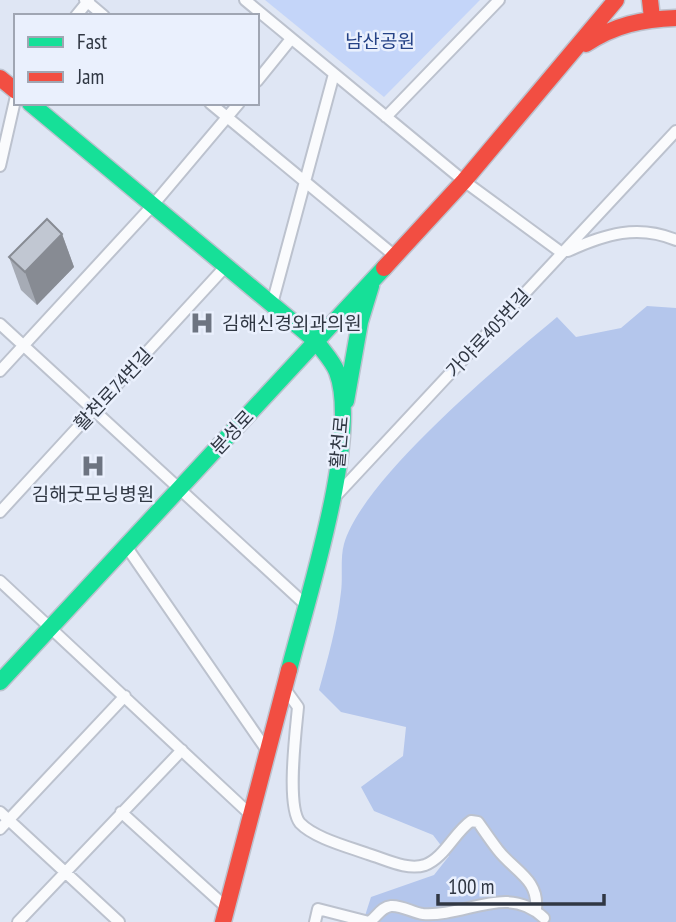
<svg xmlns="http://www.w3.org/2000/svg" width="676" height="922" viewBox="0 0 676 922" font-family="'PT Sans Narrow','Noto Sans KR',sans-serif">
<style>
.green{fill:#c4d5f9}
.forest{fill:#b4c6ec}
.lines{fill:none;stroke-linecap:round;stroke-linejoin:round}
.street-casing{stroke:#bcc2ce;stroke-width:14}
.fast-casing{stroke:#bcc2ce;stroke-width:19}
.jam-casing{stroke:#bcc2ce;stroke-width:19}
.street{stroke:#fafbfd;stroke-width:10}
.fast{stroke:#16e098;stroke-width:16}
.jam{stroke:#f24e42;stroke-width:16}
.wall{fill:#a6abb5}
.shaded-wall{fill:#878b93}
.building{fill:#c1c7d2;stroke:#878b93;stroke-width:2}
.labels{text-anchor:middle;stroke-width:5;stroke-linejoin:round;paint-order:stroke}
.park-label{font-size:19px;fill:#254286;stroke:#eaf0fd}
.poi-label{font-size:19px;fill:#303743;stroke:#eaf0fd;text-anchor:start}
.street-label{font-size:19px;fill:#303743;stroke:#eaf0fd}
</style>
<rect width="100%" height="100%" fill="#dfe6f4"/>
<path class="green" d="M265 0H480L384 97Z"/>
<path class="forest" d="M647 306 676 308V922H363L371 897 434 875 449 856 433 835 374 811 361 787 403 756 406 727 341 712 319 690C328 658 337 626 341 592 343 577 340 558 344 544 363 478 502 363 557 317L576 337 621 328Z"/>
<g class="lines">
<g class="street-casing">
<path id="street" d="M85 0 104 16
M245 0 464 181 562 253
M76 16 89 0
M257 81 291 39
M210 103 395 256
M386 117 499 0
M0 166 16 96
M568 251C605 234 638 224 676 240
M272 304 334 74
M0 324 307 606
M0 371 153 205 239 103
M333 499 676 131
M0 512 226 266
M126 546 268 752
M0 581 252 816
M285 689 298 707C296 730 286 806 300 823 314 838 349 847 368 854 385 859 407 871 425 865 444 858 454 833 471 821L478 822C485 832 491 841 498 850 514 871 539 879 536 909
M0 812 119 922
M121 812 227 908
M0 829 125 696
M18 922 182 750
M315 922 318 909 369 922C377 917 381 907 391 906 402 905 413 913 423 914 466 917 508 883 544 918"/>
</g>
<g class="fast-casing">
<path id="fast" d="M30 103 316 341C322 350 333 361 337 372 361 435 306 603 289 670
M346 401 360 322 371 286
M0 682 384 268"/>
</g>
<g class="jam-casing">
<path id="jam" d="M650 0 652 18
M586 44C614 25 643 19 676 18
M0 78 16 91
M384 268 464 181 616 0
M223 922 289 670"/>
</g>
<use href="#street" class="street"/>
<use href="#fast" class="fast"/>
<use href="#jam" class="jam"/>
</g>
<path class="wall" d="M62 234 74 267 37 305 21 290 9 257Z"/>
<path class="shaded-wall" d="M62 234 74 267 37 305 25 272Z"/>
<path class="building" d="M47 219 62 234 25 272 9 257Z"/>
<defs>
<g id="hospital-bare" transform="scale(1.89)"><path d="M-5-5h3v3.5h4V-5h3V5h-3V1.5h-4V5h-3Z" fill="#6d7481" stroke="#eaf0fd" stroke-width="2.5" paint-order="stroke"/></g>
</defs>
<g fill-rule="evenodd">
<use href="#hospital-bare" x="202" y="323"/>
<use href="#hospital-bare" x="93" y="466"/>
</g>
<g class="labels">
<g class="park-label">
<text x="380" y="48">남산공원</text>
</g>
<g class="poi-label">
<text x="222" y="330">김해신경외과의원</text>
<text x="93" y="501" text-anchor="middle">김해굿모닝병원</text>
</g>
<g class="street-label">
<text transform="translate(488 333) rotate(-47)" y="7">가야로405번길</text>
<text transform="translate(113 389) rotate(-47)" y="7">활천로74번길</text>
<text transform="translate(232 432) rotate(-47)" y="7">분성로</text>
<text transform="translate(339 442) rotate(-85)" y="7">활천로</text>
</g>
</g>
<rect x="14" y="14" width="245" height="91" fill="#eaf0fd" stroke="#a0a6b3" stroke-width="2"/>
<rect x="28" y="37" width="35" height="10" fill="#16e098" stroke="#a0a6b3" stroke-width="2"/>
<text x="77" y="49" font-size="21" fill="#303743">Fast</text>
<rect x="28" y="72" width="35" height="10" fill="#f24e42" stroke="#a0a6b3" stroke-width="2"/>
<text x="77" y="84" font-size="21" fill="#303743">Jam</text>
<path d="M438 894v10h166v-10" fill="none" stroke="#303743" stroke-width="3.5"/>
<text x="448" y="894" font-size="21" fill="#303743" stroke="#eaf0fd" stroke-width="5" paint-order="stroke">100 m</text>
</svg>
